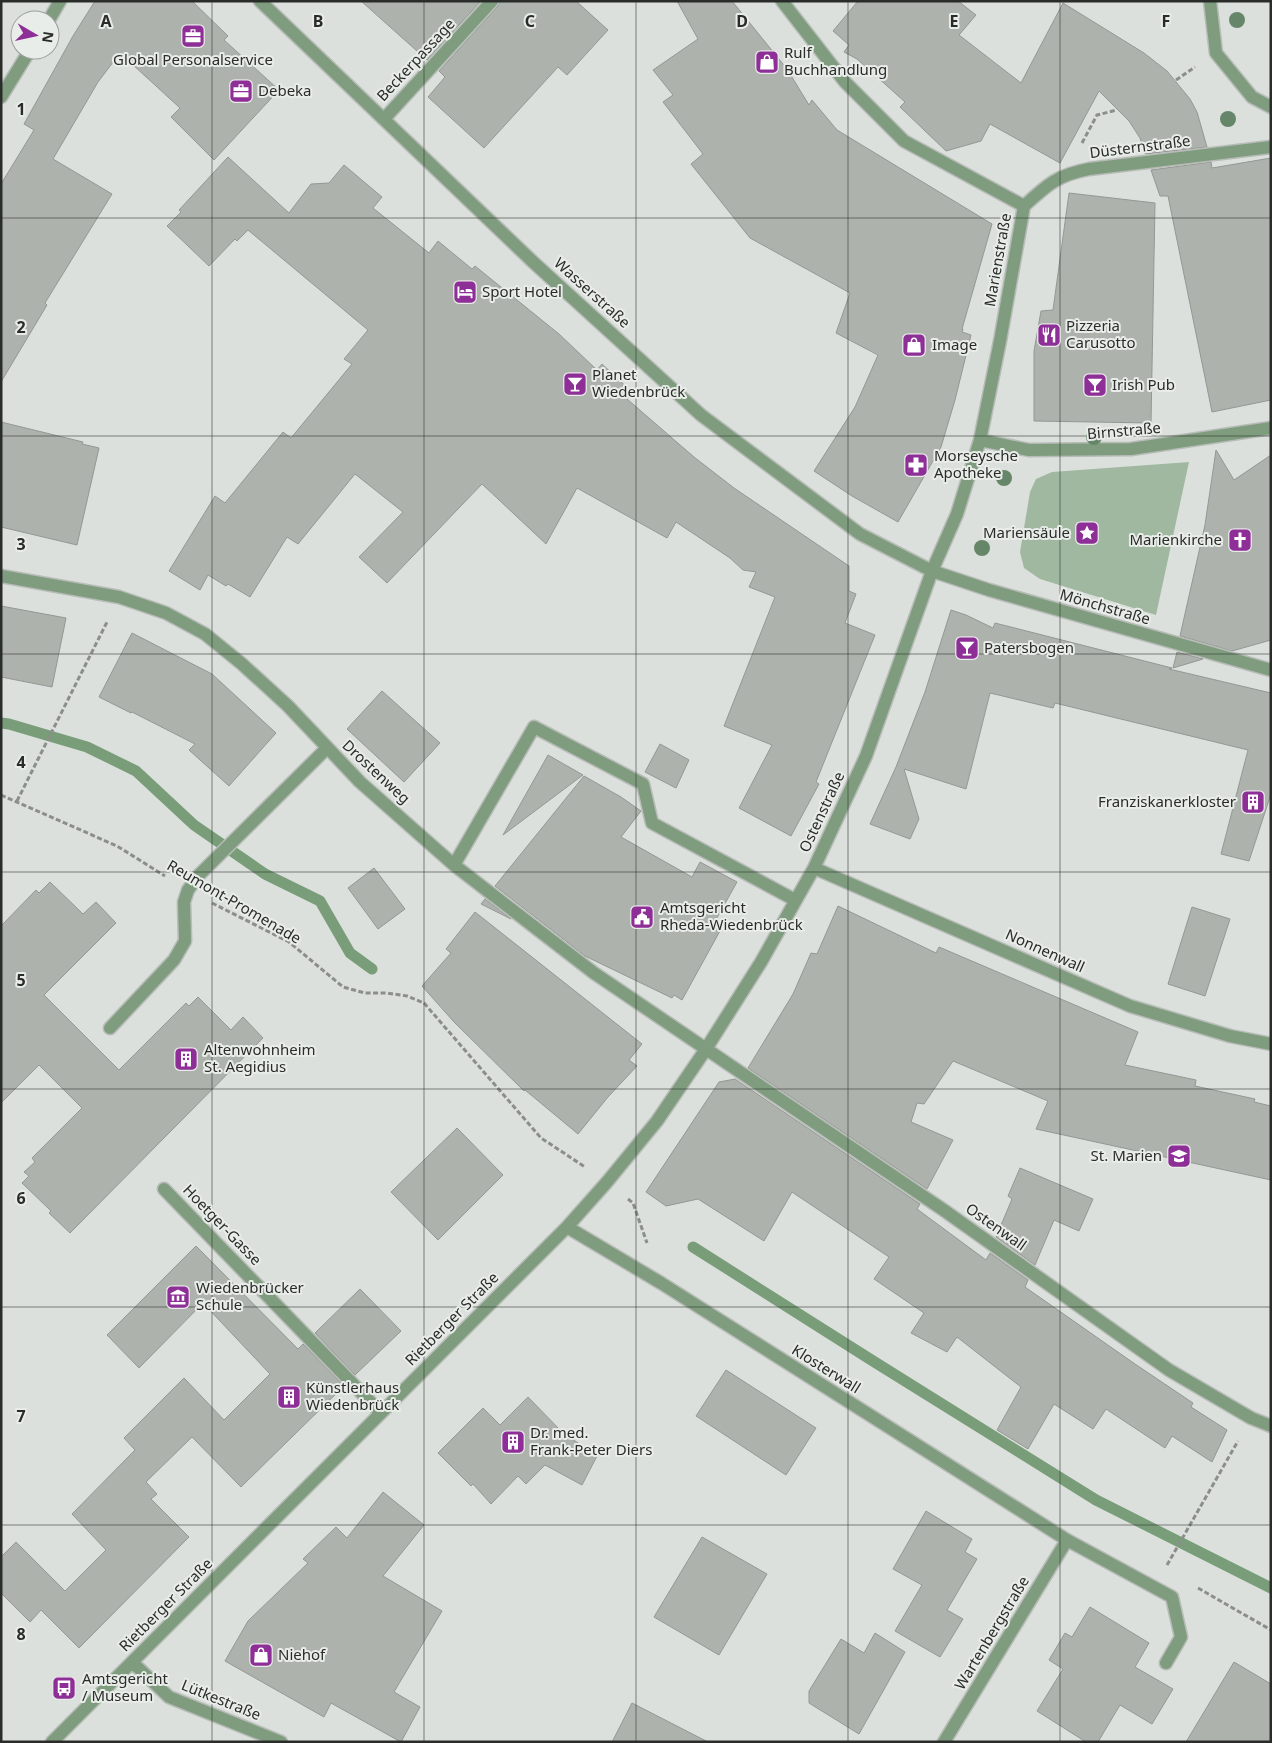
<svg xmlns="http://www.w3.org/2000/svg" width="1272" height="1743" viewBox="0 0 1272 1743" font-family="'Noto Sans',sans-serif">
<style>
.green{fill:#a1b8a0}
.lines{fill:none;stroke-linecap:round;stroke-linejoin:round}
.stream{stroke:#7a9d79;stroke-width:11}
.building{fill:#adb2ad;stroke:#949894}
.minor-casing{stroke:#b8bcb8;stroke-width:15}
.path{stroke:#8b8e8b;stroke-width:3;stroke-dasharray:5 2.5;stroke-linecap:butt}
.minor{stroke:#7f9d7e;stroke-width:12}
.tree{fill:#66866a}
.grid{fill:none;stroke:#2a2c2a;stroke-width:1;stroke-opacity:0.55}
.labels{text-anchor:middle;stroke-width:4;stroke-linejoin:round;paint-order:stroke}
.poi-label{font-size:15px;fill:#2a2c2a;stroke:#e9ede9;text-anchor:start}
.street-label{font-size:15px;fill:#2a2c2a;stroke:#e9ede9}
.grid-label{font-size:16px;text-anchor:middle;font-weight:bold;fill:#2a2c2a;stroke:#e9ede9;stroke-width:4;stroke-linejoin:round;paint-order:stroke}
</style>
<rect width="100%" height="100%" fill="#dce0dc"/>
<path class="green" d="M1189 462 1156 615 1040 579 1024 568 1020 552 1030 492 1036 479 1052 472Z"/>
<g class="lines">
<path class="stream" d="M1 723 9 724 87 747 136 771 194 825 265 874 320 901 350 953 372 969
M693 1247 873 1361 1096 1500 1271 1588"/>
</g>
<path class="building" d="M95 1H192L228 36 224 40 279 90 214 160 171 117 180 108 120 53 98 82 53 159 112 194 45 303 47 305 1 382V184L34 130 24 124 73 36Z
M361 1H481L427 60Z
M500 1H576L608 30 567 75 558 67 484 148 428 97 445 77 439 71 498 6Z
M677 1H732L787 69 809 105 812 100 837 130 992 224 962 329H963L962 332 971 335 955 400 941 447 898 522 852 496 814 471 855 407 878 355 836 333 850 293 750 238 691 164 703 154 663 102 673 95 653 70 698 39Z
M858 1H958L976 15 959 35 1021 83 1063 3 1144 53 1167 71 1190 99 1197 112 1207 147 1145 154 1140 138 1129 121 1099 91 1060 163 990 124 981 141 946 151 900 107 905 102 857 59 844 52 849 45 833 31Z
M228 157 289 213 311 184 329 183 344 165 382 197 373 208 429 253 438 241 472 269 475 266 559 334 597 370 602 364 633 393 627 399 694 457 734 488 849 566V591L856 594 845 623 875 635 816 782 819 784 791 836 739 808 772 745 724 726 775 597 749 587 756 572 743 570 730 558 676 522 667 538 577 488 546 544 482 484 387 583 359 557 403 512 355 474 298 544 287 537 250 597 228 584 226 586 208 575 200 590 169 571 215 496 225 503 283 432 291 438 352 364 344 359 368 330 248 230 237 241 235 239 209 266 167 226 181 212 179 210Z
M1271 158V400L1212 412 1168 196H1160L1151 170 1211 162 1212 168Z
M1069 193 1155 203 1151 423 1034 421V351L1041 311 1053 310Z
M1 422 83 442 82 444 99 448 77 545 1 527Z
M1216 450 1234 480 1271 455V640L1232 651 1180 636 1205 525Z
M1 606 66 618 52 687 1 677Z
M951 610 966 615 993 628 995 623 1172 668 1169 669 1271 693V794L1249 861 1221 854 1248 750 1055 703 1053 708 990 693 966 789 904 769 919 819 910 839 870 824 896 767 925 692Z
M132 633 212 674 276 733 229 786 189 750 195 744 132 712 131 713 99 697Z
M1177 652 1203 659 1173 668Z
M382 691 440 743 404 782 347 729Z
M660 744 689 760 676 788 645 772Z
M548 755 583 775 503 835Z
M584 776 621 797 641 811 621 837 692 877 700 862 737 882 713 925 721 929 682 1000 674 995 672 998 585 956 495 886Z
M374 868 405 909 378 929 348 888Z
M50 882 83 914 96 902 116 923 44 995 119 1070 186 1003 189 1006 198 997 231 1030 243 1017 263 1038 70 1233 49 1213 51 1211 22 1183 29 1176 24 1172 35 1162 32 1158 82 1108 39 1065 1 1103V926L36 890 39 893Z
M485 899 511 919 481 904Z
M838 906 936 953 939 947 1138 1032 1125 1065 1196 1080 1195 1086 1255 1099 1254 1102 1271 1106V1180L1036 1129 1048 1101 953 1061 924 1104 917 1103 911 1122 953 1140 927 1189 748 1068 793 994 811 953 817 954Z
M1192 907 1230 919 1205 996 1168 984Z
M475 912 642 1044 629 1060 637 1066 608 1097 578 1134 525 1090 524 1091 454 1022 422 986 451 953 446 949Z
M735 1079 920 1204 917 1209 986 1260 990 1253 1028 1280 1025 1287 1135 1364 1193 1403 1191 1407 1227 1430 1212 1462 1172 1436 1165 1448 1106 1409 1093 1429 1054 1404 1028 1449 997 1430 1021 1387 957 1337 947 1352 911 1333 924 1313 874 1279 889 1257 792 1192 764 1241 698 1199 666 1206 646 1192 719 1082Z
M457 1128 503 1175 438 1240 391 1192Z
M1020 1168 1093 1199 1079 1231 1054 1220 1035 1265 996 1237 1012 1199 1008 1196Z
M196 1246 298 1349 303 1344 344 1386 241 1487 192 1437 146 1482 157 1494 151 1499 189 1537 79 1648 41 1610 30 1622 1 1593V1557L16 1542 65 1591 106 1550 72 1514 135 1450 124 1438 184 1378 224 1420 270 1374 203 1303 139 1368 107 1335Z
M360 1289 401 1331 355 1375 315 1333Z
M726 1370 816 1428 786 1475 696 1416Z
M528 1397 562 1432 597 1456 582 1485 545 1465 526 1484 518 1476 491 1504 473 1484 471 1486 438 1453 483 1408 500 1425Z
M383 1492 424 1525 383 1576 442 1611 394 1692 420 1707 401 1742 331 1703 324 1717 225 1661 248 1621 308 1563 303 1559 336 1527 347 1538Z
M926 1511 972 1539 965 1552 977 1559 947 1610 963 1619 940 1657 895 1631 922 1585 893 1569Z
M702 1537 767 1574 719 1655 654 1617Z
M1090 1607 1149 1643 1135 1667 1173 1689 1152 1724 1120 1705 1098 1742H1086L1037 1711 1063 1669 1049 1660 1065 1633 1072 1637Z
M875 1633 905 1652 859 1734 809 1703V1691L841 1639 864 1653Z
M1234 1662 1271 1684V1742H1186Z
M632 1703 708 1742H612Z"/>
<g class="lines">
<g class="minor-casing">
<path id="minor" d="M260 1 532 261 701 415 860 534 932 571 989 590 1271 670
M782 1 845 82 904 141 1024 206
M1210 1 1216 53 1252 97 1271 107
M49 20 60 1
M1 97 30 50
M384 119 492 1
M1024 206C1047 185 1057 175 1089 169L1271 147
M980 440 1029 450 1131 449 1271 428
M1 576 119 597 166 613 205 634 242 664 288 706 360 782 454 865 594 973 945 1211 1169 1370 1251 1418 1271 1426
M454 865 534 727 643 784 652 823 795 900
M814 868 1130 1006 1230 1036 1271 1044
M110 1028 174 960 185 941 184 902 188 890 199 875 327 748
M164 1189 381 1413
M567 1227 661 1283 1067 1540 1172 1597 1181 1637 1166 1663
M132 1662 169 1697 281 1742
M52 1742 567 1227 607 1182 657 1121 706 1049 761 962 814 868 866 756 932 571 957 514 980 440 1000 341 1024 206
M944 1742 1067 1540"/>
</g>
<path class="path" d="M1176 80 1195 67
M1082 143 1097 115 1117 110
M1 795 117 846 165 876
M17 801 107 622
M212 903 289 942 343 987 365 993H387L407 996 424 1003 541 1138 585 1167
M628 1199 633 1203 647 1243
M1167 1565 1238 1441
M1198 1588 1271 1630"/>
<use href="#minor" class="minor"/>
</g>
<g class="tree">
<circle cx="1237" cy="20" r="8"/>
<circle cx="1228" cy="119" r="8"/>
<circle cx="1094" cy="437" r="8"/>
<circle cx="1004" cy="478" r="8"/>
<circle cx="982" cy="548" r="8"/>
</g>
<path class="grid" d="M212 1V1742M424 1V1742M636 1V1742M848 1V1742M1060 1V1742M1 218H1271M1 436H1271M1 654H1271M1 872H1271M1 1089H1271M1 1307H1271M1 1525H1271"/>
<defs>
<g id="office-square" transform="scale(1.25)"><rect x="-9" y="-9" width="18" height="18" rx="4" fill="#8e2e97" stroke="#e9ede9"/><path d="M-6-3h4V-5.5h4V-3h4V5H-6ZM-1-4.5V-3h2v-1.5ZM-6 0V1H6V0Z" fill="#fff"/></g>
<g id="shop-square" transform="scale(1.25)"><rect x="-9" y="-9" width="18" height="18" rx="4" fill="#8e2e97" stroke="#e9ede9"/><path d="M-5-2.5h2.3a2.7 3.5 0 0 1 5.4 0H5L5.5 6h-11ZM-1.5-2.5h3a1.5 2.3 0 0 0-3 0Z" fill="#fff"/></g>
<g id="hotel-square" transform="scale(1.25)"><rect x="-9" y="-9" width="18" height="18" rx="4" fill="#8e2e97" stroke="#e9ede9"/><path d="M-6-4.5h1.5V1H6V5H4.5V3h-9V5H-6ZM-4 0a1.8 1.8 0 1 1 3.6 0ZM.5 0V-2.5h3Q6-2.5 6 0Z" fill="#fff"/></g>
<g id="restaurant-square" transform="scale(1.25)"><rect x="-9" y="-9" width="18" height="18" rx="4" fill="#8e2e97" stroke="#e9ede9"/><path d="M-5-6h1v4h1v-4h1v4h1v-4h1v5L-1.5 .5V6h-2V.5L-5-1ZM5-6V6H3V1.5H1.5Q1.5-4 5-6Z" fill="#fff"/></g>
<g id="bar-square" transform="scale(1.25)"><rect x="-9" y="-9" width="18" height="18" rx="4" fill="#8e2e97" stroke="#e9ede9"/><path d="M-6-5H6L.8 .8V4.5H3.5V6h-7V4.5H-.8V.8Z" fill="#fff"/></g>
<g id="pharmacy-square" transform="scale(1.25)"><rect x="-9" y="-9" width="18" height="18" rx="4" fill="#8e2e97" stroke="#e9ede9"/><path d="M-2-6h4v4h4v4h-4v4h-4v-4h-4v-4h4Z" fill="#fff"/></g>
<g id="sight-square" transform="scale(1.25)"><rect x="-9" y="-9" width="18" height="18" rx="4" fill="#8e2e97" stroke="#e9ede9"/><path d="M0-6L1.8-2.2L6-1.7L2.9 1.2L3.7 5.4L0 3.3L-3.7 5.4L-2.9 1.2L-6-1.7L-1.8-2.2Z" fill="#fff"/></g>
<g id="church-square" transform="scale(1.25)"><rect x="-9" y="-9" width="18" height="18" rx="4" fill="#8e2e97" stroke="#e9ede9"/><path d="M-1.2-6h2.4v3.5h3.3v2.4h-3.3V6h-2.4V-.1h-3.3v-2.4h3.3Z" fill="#fff"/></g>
<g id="building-square" transform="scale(1.25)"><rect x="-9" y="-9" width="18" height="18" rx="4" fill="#8e2e97" stroke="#e9ede9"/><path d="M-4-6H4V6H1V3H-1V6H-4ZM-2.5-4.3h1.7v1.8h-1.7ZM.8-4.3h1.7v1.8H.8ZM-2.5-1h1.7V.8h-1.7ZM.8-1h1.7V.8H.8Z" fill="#fff"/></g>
<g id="civic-square" transform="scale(1.25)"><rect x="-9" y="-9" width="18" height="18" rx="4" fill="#8e2e97" stroke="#e9ede9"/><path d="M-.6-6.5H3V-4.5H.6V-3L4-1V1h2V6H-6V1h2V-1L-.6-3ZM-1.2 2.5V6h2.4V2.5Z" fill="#fff"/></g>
<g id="school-square" transform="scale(1.25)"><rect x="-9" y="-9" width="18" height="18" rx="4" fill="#8e2e97" stroke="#e9ede9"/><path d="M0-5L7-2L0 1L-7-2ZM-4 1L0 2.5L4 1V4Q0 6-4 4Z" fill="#fff"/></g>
<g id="museum-square" transform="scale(1.25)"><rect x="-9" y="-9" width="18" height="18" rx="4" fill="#8e2e97" stroke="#e9ede9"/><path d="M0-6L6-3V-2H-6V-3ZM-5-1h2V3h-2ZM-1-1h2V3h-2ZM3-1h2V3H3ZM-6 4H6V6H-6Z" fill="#fff"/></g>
<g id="bus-square" transform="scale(1.25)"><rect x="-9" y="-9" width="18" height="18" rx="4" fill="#8e2e97" stroke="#e9ede9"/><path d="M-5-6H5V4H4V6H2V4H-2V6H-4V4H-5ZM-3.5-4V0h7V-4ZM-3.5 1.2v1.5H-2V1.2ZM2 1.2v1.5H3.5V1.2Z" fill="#fff"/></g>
</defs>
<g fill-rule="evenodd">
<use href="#office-square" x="193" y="36"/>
<use href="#shop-square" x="767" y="62"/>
<use href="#office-square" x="241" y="91"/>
<use href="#hotel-square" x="465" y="292"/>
<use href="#restaurant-square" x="1049" y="335"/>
<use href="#shop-square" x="914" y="345"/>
<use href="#bar-square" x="575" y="384"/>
<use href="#bar-square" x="1095" y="385"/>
<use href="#pharmacy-square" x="916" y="465"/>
<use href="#sight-square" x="1087" y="533"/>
<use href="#church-square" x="1240" y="540"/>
<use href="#bar-square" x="967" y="648"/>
<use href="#building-square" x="1253" y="802"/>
<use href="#civic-square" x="642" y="917"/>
<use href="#building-square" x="186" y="1059"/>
<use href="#school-square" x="1179" y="1156"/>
<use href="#museum-square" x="178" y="1297"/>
<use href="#building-square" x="289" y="1397"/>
<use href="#building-square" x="513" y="1442"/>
<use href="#shop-square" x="261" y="1655"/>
<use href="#bus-square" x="64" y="1688"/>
</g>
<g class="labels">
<g class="poi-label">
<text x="784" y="58">Rulf<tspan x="784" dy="17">Buchhandlung</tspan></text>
<text x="193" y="65" text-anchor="middle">Global Personalservice</text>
<text x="258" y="96">Debeka</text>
<text x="482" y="297">Sport Hotel</text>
<text x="1066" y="331">Pizzeria<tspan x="1066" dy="17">Carusotto</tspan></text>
<text x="932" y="350">Image</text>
<text x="592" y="380">Planet<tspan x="592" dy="17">Wiedenbrück</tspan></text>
<text x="1112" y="390">Irish Pub</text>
<text x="934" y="461">Morseysche<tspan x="934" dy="17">Apotheke</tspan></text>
<text x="1070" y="538" text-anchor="end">Mariensäule</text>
<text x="1222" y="545" text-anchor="end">Marienkirche</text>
<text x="984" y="653">Patersbogen</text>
<text x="1236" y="807" text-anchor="end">Franziskanerkloster</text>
<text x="660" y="913">Amtsgericht<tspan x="660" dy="17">Rheda-Wiedenbrück</tspan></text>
<text x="204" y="1055">Altenwohnheim<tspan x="204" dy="17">St. Aegidius</tspan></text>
<text x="1162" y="1161" text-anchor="end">St. Marien</text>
<text x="196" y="1293">Wiedenbrücker<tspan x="196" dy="17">Schule</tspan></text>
<text x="306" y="1393">Künstlerhaus<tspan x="306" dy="17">Wiedenbrück</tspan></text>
<text x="530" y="1438">Dr. med.<tspan x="530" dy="17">Frank-Peter Diers</tspan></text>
<text x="278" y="1660">Niehof</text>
<text x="82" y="1684">Amtsgericht<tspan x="82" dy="17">/ Museum</tspan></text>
</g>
<g class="street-label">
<text transform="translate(416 60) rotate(-47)" y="5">Beckerpassage</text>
<text transform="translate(1140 147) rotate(-7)" y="5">Düsternstraße</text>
<text transform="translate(998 260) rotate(-80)" y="5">Marienstraße</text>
<text transform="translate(592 293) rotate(42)" y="5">Wasserstraße</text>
<text transform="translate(1124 431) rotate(-5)" y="5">Birnstraße</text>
<text transform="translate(1105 607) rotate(16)" y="5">Mönchstraße</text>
<text transform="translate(376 772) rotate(43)" y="5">Drostenweg</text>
<text transform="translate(822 812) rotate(-65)" y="5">Ostenstraße</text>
<text transform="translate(234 902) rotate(30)" y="5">Reumont-Promenade</text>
<text transform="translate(1045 951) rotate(24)" y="5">Nonnenwall</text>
<text transform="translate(222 1225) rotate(46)" y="5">Hoetger-Gasse</text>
<text transform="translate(996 1227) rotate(35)" y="5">Ostenwall</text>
<text transform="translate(452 1319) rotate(-45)" y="5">Rietberger Straße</text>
<text transform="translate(826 1369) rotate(32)" y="5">Klosterwall</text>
<text transform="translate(166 1605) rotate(-45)" y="5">Rietberger Straße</text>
<text transform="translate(992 1633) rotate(-59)" y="5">Wartenbergstraße</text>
<text transform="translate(221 1700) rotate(22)" y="5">Lütkestraße</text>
</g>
</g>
<g class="grid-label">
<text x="106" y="27">A</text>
<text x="318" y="27">B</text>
<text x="530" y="27">C</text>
<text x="742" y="27">D</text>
<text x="954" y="27">E</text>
<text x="1166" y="27">F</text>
<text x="21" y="115">1</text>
<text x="21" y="333">2</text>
<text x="21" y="550">3</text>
<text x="21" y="768">4</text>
<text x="21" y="986">5</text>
<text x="21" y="1204">6</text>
<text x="21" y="1422">7</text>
<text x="21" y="1640">8</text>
</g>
<rect width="1272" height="1743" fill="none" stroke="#2a2c2a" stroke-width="5"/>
<g transform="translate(35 35) rotate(99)"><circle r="24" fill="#e9ede9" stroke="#9da09d"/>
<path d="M0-4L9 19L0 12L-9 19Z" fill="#8e2e97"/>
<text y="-8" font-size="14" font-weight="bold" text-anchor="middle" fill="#2a2c2a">N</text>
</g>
</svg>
